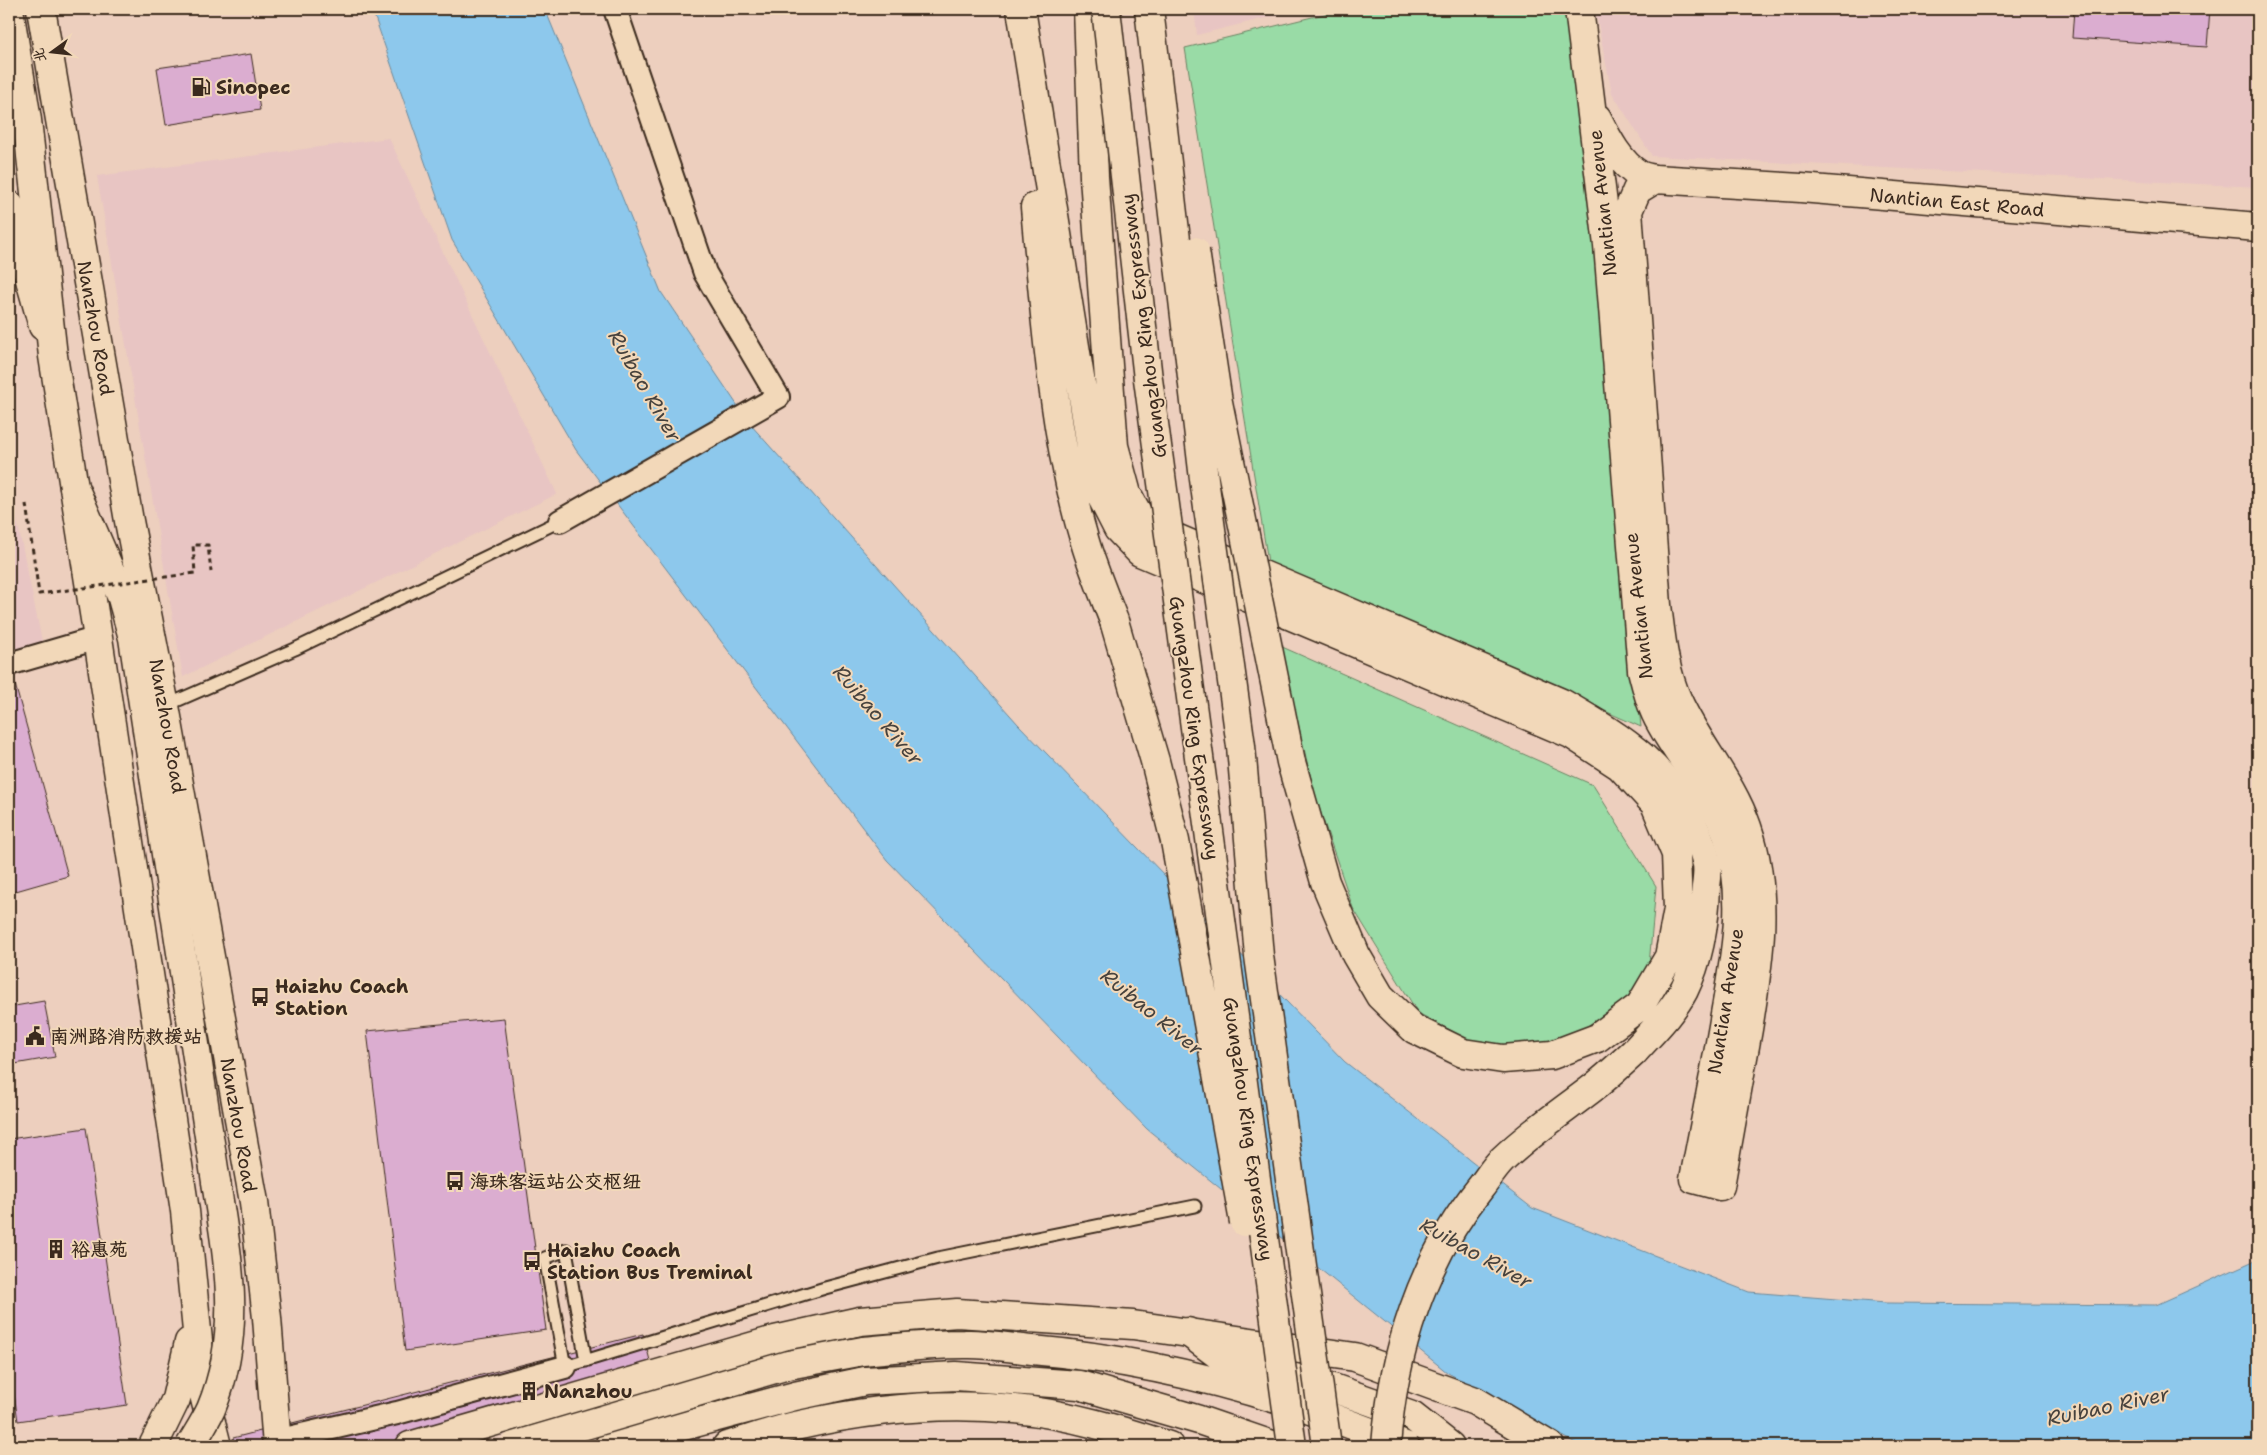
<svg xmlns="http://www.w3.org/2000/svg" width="2267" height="1455" viewBox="0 0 2267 1455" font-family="'Shantell Sans','LXGW WenKai TC',sans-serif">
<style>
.built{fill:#e8c5c3}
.green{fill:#99dba6;stroke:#6a8262}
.water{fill:#8dc8ec;stroke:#6c899a}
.building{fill:#dbadd0;stroke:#3b2a1e}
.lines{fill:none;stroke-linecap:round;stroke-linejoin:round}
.service-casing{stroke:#3b2a1e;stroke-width:15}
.minor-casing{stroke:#3b2a1e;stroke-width:26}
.tertiary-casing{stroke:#3b2a1e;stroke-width:31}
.secondary-casing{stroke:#3b2a1e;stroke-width:31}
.primary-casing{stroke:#3b2a1e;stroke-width:31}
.trunk-casing{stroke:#3b2a1e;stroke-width:31}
.motorway-casing{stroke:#3b2a1e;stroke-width:31}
.service{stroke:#f2d8b9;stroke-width:11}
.minor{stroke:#f2d8b9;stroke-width:22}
.tertiary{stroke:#f2d8b9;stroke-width:28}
.secondary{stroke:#f2d8b9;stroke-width:28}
.primary{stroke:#f2d8b9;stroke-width:28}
.trunk{stroke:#f2d8b9;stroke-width:28}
.motorway{stroke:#f2d8b9;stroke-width:28}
.trunk-bridge-casing{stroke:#3b2a1e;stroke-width:31;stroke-linecap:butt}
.motorway-bridge-casing{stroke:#3b2a1e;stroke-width:31;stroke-linecap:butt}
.path-bridge{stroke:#3b2a1e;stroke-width:3;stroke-dasharray:5 4;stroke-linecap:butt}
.trunk-bridge{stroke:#f2d8b9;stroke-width:28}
.motorway-bridge{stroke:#f2d8b9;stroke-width:28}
.labels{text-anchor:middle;stroke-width:4;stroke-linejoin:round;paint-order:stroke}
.poi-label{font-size:19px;font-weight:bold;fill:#3b2a1e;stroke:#f2d8b9;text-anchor:start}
.street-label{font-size:19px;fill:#3b2a1e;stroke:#f2d8b9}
.water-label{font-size:20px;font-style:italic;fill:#47423d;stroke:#f2d8b9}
</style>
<rect width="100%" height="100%" fill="#edcfbe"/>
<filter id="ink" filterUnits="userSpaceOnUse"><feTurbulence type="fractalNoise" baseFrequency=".02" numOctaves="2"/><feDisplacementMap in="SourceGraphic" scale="10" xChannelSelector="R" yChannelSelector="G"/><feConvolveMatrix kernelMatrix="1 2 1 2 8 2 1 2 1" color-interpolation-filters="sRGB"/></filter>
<g filter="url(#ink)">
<path class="built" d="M1194 9H1301L1197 35Z
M1595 9H2258V187L1652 156 1612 93Z
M389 138 557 494 183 677 97 176Z
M9 445 16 516 43 646 9 656Z"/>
<path class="green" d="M1345 9H1567L1574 38 1641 727 1268 562 1185 48Z
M1280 646 1593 785 1656 886 1648 976 1610 1015 1550 1047H1482L1418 1013 1353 908 1315 796Z"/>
<path class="water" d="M372 9H545L661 292 750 424 1018 724 1345 1062 1532 1208 1749 1292 1886 1303 2156 1305 2258 1259V1446H1581L1448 1373 1147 1129 887 860 576 450 452 240Z"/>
<path class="building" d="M2074 9H2210L2207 47 2072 38Z
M251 54 260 110 166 125 157 68Z
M11 670 68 876 9 893V671Z
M44 1001 55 1057 9 1065V1007Z
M504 1018 546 1330 405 1351 367 1031Z
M86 1128 127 1405 18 1421 9 1360V1139Z
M643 1334 657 1387 424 1446H235L233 1438Z
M695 1423 700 1438 673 1446H659Z"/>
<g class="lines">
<g class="service-casing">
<path id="service" d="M165 706 295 649 560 521
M586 1361 566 1250 545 1258 565 1367 825 1288 938 1258 1195 1206"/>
</g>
<g class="minor-casing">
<path id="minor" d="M560 521 778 397 705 273 615 9
M9 664 98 638
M276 1441 397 1413 565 1367"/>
</g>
<g class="tertiary-casing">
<path id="tertiary" d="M1579 9 1608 245 1642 670C1647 689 1651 707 1661 724 1682 762 1712 793 1727 834 1749 900 1734 960 1723 1026 1714 1077 1704 1128 1694 1179L1720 1186C1729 1134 1739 1082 1748 1029 1759 962 1770 894 1747 827 1731 781 1698 745 1678 701 1664 671 1661 637 1657 605L1628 211 1637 190 1655 179
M1597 118C1607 138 1620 164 1640 175 1644 177 1650 178 1655 179L1801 188 2258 227"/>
</g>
<g class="secondary-casing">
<path id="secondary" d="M9 205 43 326
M410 1446 775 1340 860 1321 957 1313 1133 1325 1355 1357 1475 1401 1550 1446
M727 1446C751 1439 776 1430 800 1425 870 1409 943 1402 1015 1409 1068 1414 1120 1430 1169 1446"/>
</g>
<g class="primary-casing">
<path id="primary" d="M9 9 27 120 53 356 98 638 185 1211 203 1391 217 1446
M41 9 129 521 165 706 254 1202 267 1318 277 1446
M153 1446 176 1399 189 1342"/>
</g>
<g class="trunk-casing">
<path id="trunk" d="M74 487 122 598 133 638 216 1182"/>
</g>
<g class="motorway-casing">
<path id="motorway" d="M1021 9 1098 490 1118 529 1140 552 1571 734 1620 766 1655 804 1676 854 1678 909 1669 957 1640 1006 1597 1038
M1088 9 1094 177 1114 446 1127 494 1139 516 1155 529 1562 703C1591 720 1619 736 1644 758 1674 785 1698 825 1707 864 1708 871 1707 880 1706 887 1705 922 1699 959 1684 990 1672 1013 1651 1033 1634 1052
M1035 207C1045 317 1053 436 1085 542 1093 569 1104 595 1114 621
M1188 1332 1224 1359 1333 1388 1412 1416 1450 1446
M863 1351C896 1348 931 1344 965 1344 987 1343 1010 1348 1032 1350 1161 1361 1286 1396 1405 1446
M609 1446 795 1396 865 1381 956 1376 1079 1385 1199 1420 1275 1446"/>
</g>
<use href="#service" class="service"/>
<use href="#minor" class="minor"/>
<use href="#tertiary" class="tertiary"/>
<use href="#secondary" class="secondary"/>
<use href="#primary" class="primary"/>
<use href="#trunk" class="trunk"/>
<use href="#motorway" class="motorway"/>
<g class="trunk-bridge-casing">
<path id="trunk-bridge" d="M190 1446C197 1434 205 1422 211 1409 243 1332 228 1261 216 1182"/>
</g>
<g class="motorway-bridge-casing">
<path id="motorway-bridge" d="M1106 9 1148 379 1292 1446
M1149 9 1204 479 1241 746 1259 956 1327 1446
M1195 251 1218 402 1291 762 1325 882 1356 955 1380 996 1414 1029 1463 1053 1503 1059 1552 1055 1597 1038
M1114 621 1155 761 1175 841 1244 1222
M514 1446 788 1365 863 1351
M1386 1446C1393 1353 1422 1260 1481 1187 1488 1178 1494 1168 1502 1160 1530 1133 1563 1111 1594 1087 1608 1076 1621 1064 1634 1052"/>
</g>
<path class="path-bridge" d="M26 504 39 594 195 573 193 545H208L211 572"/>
<use href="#trunk-bridge" class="trunk-bridge"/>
<use href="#motorway-bridge" class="motorway-bridge"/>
</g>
</g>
<defs>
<g id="fuel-bare" transform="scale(1.5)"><path d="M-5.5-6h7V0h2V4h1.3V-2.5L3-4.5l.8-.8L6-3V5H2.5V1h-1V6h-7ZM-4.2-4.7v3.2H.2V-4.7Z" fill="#3b2a1e" stroke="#f2d8b9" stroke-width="2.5" paint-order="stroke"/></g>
<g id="bus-bare" transform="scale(1.5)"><path d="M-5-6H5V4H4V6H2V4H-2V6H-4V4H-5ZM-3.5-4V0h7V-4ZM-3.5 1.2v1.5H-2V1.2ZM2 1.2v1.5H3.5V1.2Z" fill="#3b2a1e" stroke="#f2d8b9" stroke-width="2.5" paint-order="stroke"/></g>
<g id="civic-bare" transform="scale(1.5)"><path d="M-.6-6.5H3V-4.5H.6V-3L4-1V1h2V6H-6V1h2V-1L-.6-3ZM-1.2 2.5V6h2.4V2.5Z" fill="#3b2a1e" stroke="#f2d8b9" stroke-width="2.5" paint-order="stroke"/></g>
<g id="building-bare" transform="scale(1.5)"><path d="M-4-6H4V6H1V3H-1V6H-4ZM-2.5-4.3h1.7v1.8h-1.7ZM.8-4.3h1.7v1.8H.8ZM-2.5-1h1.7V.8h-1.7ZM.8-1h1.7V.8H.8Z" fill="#3b2a1e" stroke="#f2d8b9" stroke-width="2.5" paint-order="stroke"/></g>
</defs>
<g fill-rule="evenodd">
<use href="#fuel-bare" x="201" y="87"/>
<use href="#bus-bare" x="260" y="997"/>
<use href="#civic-bare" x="35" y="1036"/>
<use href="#bus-bare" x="455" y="1181"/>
<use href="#building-bare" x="56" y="1249"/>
<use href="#bus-bare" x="532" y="1261"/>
<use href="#building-bare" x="529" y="1391"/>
</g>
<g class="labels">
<g class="poi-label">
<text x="216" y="94">Sinopec</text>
<text x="275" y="993">Haizhu Coach<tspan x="275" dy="22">Station</tspan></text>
<text x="50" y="1043">南洲路消防救援站</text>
<text x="470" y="1188">海珠客运站公交枢纽</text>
<text x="71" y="1256">裕惠苑</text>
<text x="547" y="1257">Haizhu Coach<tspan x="547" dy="22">Station Bus Treminal</tspan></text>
<text x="544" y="1398">Nanzhou</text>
</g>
<g class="street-label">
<text transform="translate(1957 202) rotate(5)" y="7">Nantian East Road</text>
<text transform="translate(1602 203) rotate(-96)" y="7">Nantian Avenue</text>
<text transform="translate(1143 326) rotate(-97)" y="7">Guangzhou Ring Expressway</text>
<text transform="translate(96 328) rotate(80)" y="7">Nanzhou Road</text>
<text transform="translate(1638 606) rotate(-96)" y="7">Nantian Avenue</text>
<text transform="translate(168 726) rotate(80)" y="7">Nanzhou Road</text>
<text transform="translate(1195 728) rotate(82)" y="7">Guangzhou Ring Expressway</text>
<text transform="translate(1725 1001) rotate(-81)" y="7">Nantian Avenue</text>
<text transform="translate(239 1125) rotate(80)" y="7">Nanzhou Road</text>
<text transform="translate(1249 1129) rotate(82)" y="7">Guangzhou Ring Expressway</text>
</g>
<g class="water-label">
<text transform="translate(645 386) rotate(60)" y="7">Ruibao River</text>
<text transform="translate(878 715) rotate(49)" y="7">Ruibao River</text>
<text transform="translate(1152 1012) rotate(39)" y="7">Ruibao River</text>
<text transform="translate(1476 1253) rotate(29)" y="7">Ruibao River</text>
<text transform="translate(2108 1406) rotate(-12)" y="7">Ruibao River</text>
</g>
</g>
<rect width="2267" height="1455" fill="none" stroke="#f2d8b9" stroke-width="30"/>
<rect x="15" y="15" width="2237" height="1425" fill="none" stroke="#3b2a1e" stroke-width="2" filter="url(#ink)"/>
<g transform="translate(52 52) rotate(255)" stroke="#f2d8b9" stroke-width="4" paint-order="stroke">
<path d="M0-4L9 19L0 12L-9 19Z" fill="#3b2a1e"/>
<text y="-8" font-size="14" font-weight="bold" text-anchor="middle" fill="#3b2a1e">北</text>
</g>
</svg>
